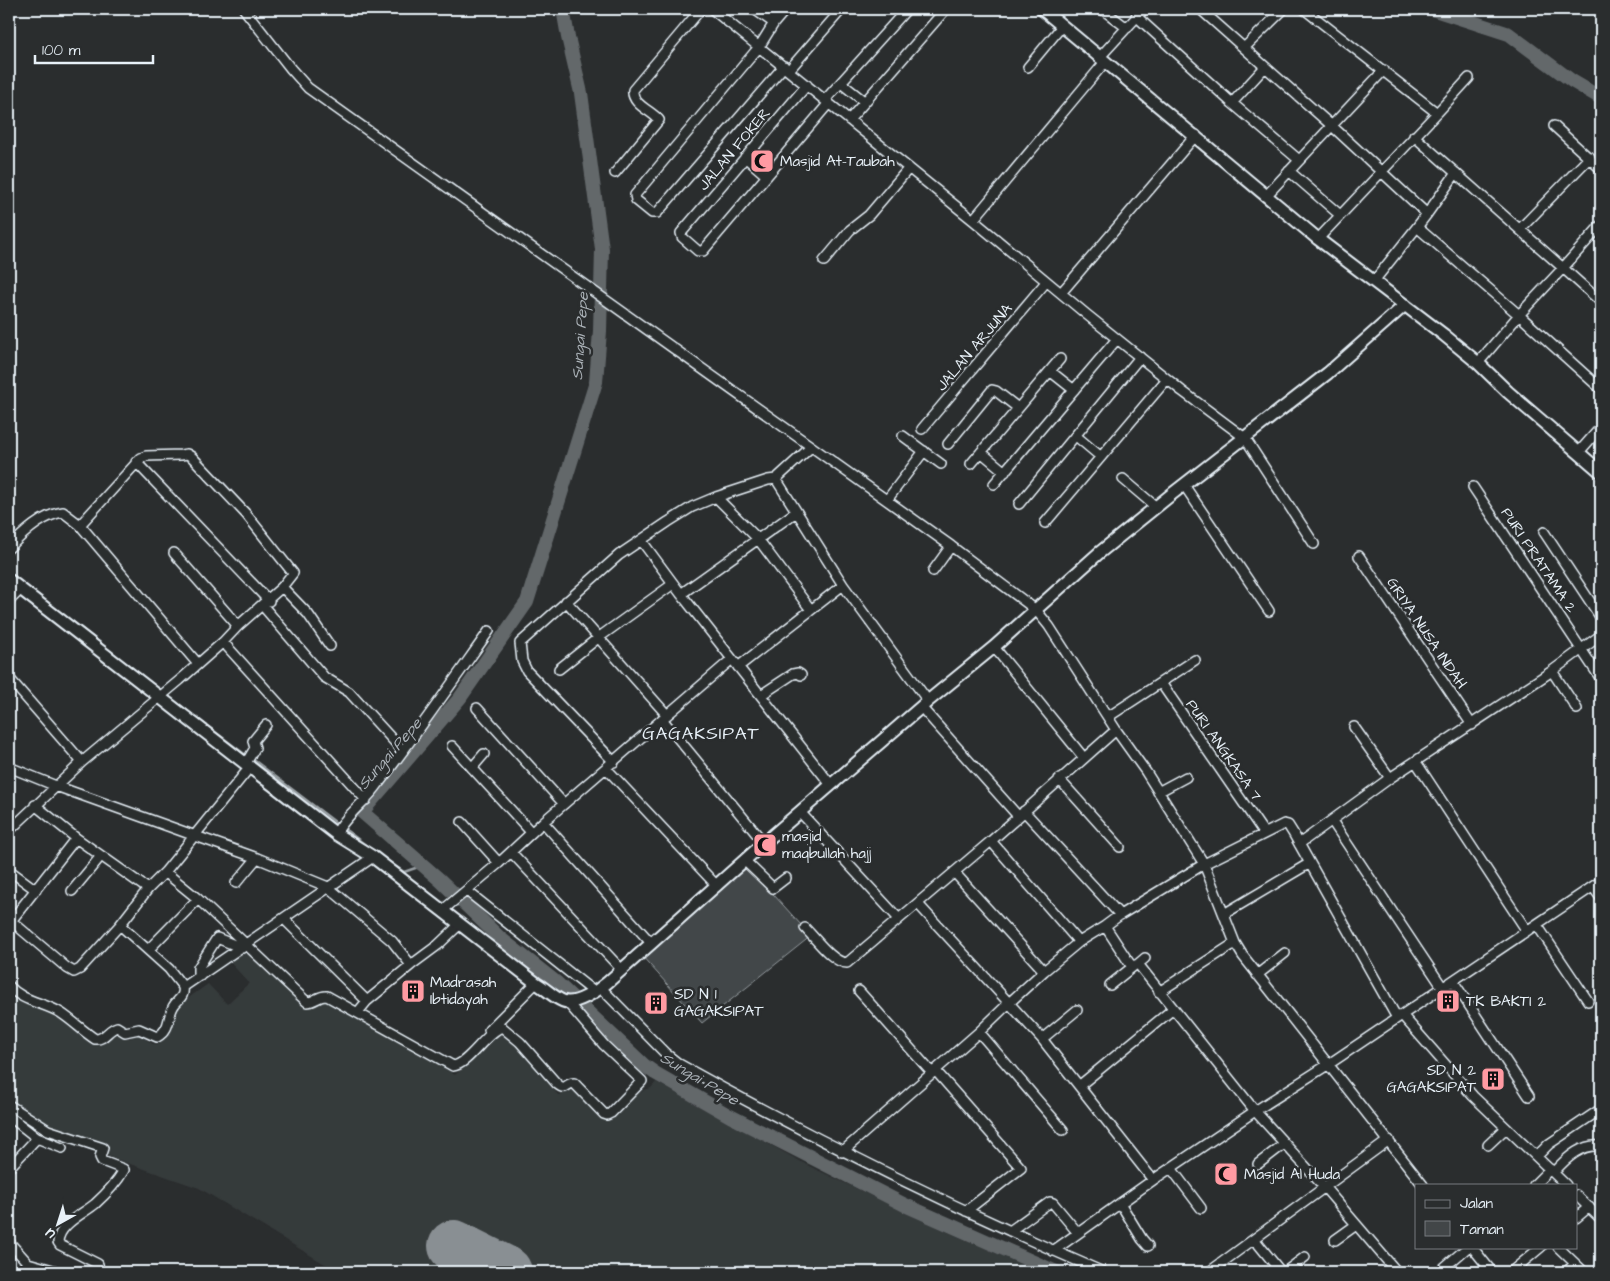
<svg xmlns="http://www.w3.org/2000/svg" width="1610" height="1281" viewBox="0 0 1610 1281" font-family="'Architects Daughter',sans-serif">
<style>
.built{fill:#363a3b}
.green{fill:#424648;stroke:#959ca0}
.lines{fill:none;stroke-linecap:round;stroke-linejoin:round}
.stream{stroke:#989fa3;stroke-width:2.5}
.river{stroke:#63686b;stroke-width:14}
.taxiway{stroke:#898f93;stroke-width:21}
.runway{stroke:#898f93;stroke-width:52}
.minor-casing{stroke:#e8f1f8;stroke-width:12}
.major-casing{stroke:#e8f1f8;stroke-width:15}
.minor{stroke:#2a2d2e;stroke-width:9}
.major{stroke:#2a2d2e;stroke-width:11}
.labels{text-anchor:middle;stroke-width:5;stroke-linejoin:round;paint-order:stroke}
.street-label{font-size:15px;fill:#e8f1f8;stroke:#2a2d2e}
.poi-label{font-size:15px;fill:#e8f1f8;stroke:#2a2d2e;text-anchor:start}
.water-label{font-size:16px;font-style:italic;fill:#acb3b9;stroke:#2a2d2e}
.quarter-label{font-size:18px;letter-spacing:1px;fill:#e8f1f8;stroke:#2a2d2e}
</style>
<rect width="100%" height="100%" fill="#2a2d2e"/>
<filter id="ink" filterUnits="userSpaceOnUse"><feTurbulence type="fractalNoise" baseFrequency=".02" numOctaves="2"/><feDisplacementMap in="SourceGraphic" scale="10" xChannelSelector="R" yChannelSelector="G"/><feConvolveMatrix kernelMatrix="1 2 1 2 8 2 1 2 1" color-interpolation-filters="sRGB"/></filter>
<g filter="url(#ink)">
<path class="built" d="M248 948 308 1006H315L324 999 332 1001 340 1010 361 1018 388 1032 455 1075 499 1033H505L558 1095 563 1094 573 1088 607 1121 611 1120 631 1099 644 1090 651 1088 656 1082 809 1166 950 1233 1040 1272H338L199 1188 107 1156 109 1148 46 1125 9 1100V994L14 1000 59 1016 95 1044 100 1045 104 1043 110 1034 115 1032 130 1038 138 1034 153 1044H158L175 1019 177 1006 208 984 227 1004 249 983 228 960Z"/>
<path class="green" d="M746 864 811 936 702 1023 641 955Z"/>
<g class="lines">
<path class="stream" d="M72 621 139 674
M165 694 247 756
M251 758 339 825
M343 828 375 852
M389 862 404 872 424 865"/>
<path class="river" d="M563 9 568 37 581 93 602 249 600 331 596 382 527 602 460 698 362 812 440 880 500 938 557 983 645 1066 655 1073 730 1116 905 1205 1056 1272
M1432 9 1509 34 1572 81 1601 98"/>
<path class="taxiway" d="M449 1272C460 1254 481 1245 499 1260 503 1263 506 1268 509 1272"/>
<path class="runway" d="M454 1246 506 1272"/>
<g class="minor-casing">
<path id="minor" d="M244 9 291 69 308 88 951 546 1036 610 1049 626 1116 730 1146 772 1204 864 1235 943 1243 956 1423 1185
M712 9 973 220 1086 314 1182 391 1245 438 1314 544
M754 9 774 23 786 9
M1102 9 1127 28
M1200 9 1332 126 1427 214 1417 227 1519 315 1478 363
M1304 9 1437 113 1469 78
M1136 16 1232 103 1299 160
M774 23 759 47 635 195 636 200 652 213H657L784 66
M1244 48 1284 9
M1099 58 1144 9
M1028 67 1062 26
M789 70 842 9
M841 83 865 102
M807 85 681 233 682 237 698 251H703L829 103
M825 100 907 9
M1232 103 1265 67
M849 120 946 9
M1554 126 1601 169
M1414 136 1563 268 1601 225
M745 157 767 176
M1289 171 1340 215
M615 173 659 120C652 111 631 104 633 90L701 9
M1266 196 1384 70
M1427 214 1456 173
M973 220 1105 62
M1520 229 1590 157
M1318 239 1437 113
M824 261 850 230 869 215 909 168
M1374 281 1417 227
M1061 293 1196 135
M1601 302 1563 268 1519 315 1601 389
M1050 371 1074 390
M922 429 1046 282
M903 436 941 464
M1076 436 1101 457
M948 444 992 390 996 391 1018 408
M981 452 1005 472
M1579 452 1601 427
M136 462 269 601
M971 464 1060 359
M776 479 811 447
M1123 479 1156 507
M994 484 1117 339
M1184 485 1269 611
M1473 487 1601 679
M716 497 758 539 811 610
M887 500 924 451
M1019 504 1140 357
M1045 523 1167 379
M1544 532 1601 618
M641 540 681 594 831 785
M9 548C23 533 42 515 63 512L80 525 198 664
M174 553 238 626
M1359 556 1472 725
M933 571 951 546
M282 587 308 614 330 646
M681 594 796 512
M9 601 21 589
M566 601 667 715
M262 605 324 677 349 692 403 751
M223 642 366 800
M994 647 1084 758
M738 667 843 585
M559 669 598 638 673 584
M1552 671 1577 709
M9 678 82 762
M1161 683 1264 833
M761 695 793 674 798 673 801 675
M921 707 1018 816
M477 708 564 804
M1108 717 1195 660
M662 719 764 843
M1354 727 1390 778
M452 746 531 832
M614 762 527 671 522 661 520 643 619 555 668 522 692 507 716 497 768 480 776 479 843 585 928 701
M1416 762 1527 931
M246 763 255 748 253 741 266 725
M9 767 56 786 257 858 328 887 392 941 411 965 438 945 460 924
M472 768 484 754
M606 768 717 886
M1059 779 1120 847
M1158 792 1186 777
M35 805 76 838 148 889
M1024 811 1120 915
M800 812 899 919 991 841 1116 730
M1332 821 1443 988
M462 822 499 863
M543 822 651 943
M9 831 82 762 180 680 223 642 238 626 282 587 293 573 246 514 192 457 187 454 181 455 146 456 141 458 80 525
M336 834C343 818 365 802 376 787 415 736 452 683 489 631
M991 841 1079 942
M1299 844 1390 778 1552 671 1601 635
M511 852 622 970
M745 861 773 888 786 878
M9 870 36 890
M165 872 198 899 307 1002C315 1002 319 995 327 996L453 1066C468 1065 486 1032 502 1027L520 1042 557 1084C567 1092 565 1083 574 1083L604 1114 607 1115 611 1113 642 1081 604 1045 567 1002
M954 872 1044 971
M236 883 257 858
M1593 887 1601 898
M72 891 101 856
M467 891 594 992
M918 904 1009 1003 979 1032
M443 910 499 863 543 822 732 659
M1224 914 1310 863
M9 919 67 968 74 972 80 969 120 925 148 889 165 872 250 767
M284 919 367 1001
M11 921 76 838
M120 925 169 969 183 987
M1537 925 1588 1001
M1105 926 1132 967
M805 928C815 938 833 963 847 963L899 919
M148 950 198 899
M1145 958 1138 964 1255 1111 1325 1188 1397 1272
M1257 975 1285 953
M200 976 198 973V968L217 938 242 948
M1453 981 1529 1096
M1110 985 1135 965
M9 986C23 1002 43 1002 61 1013 73 1021 83 1031 95 1039 105 1040 108 1029 117 1027L125 1032 139 1029 157 1037C171 1029 167 1018 173 1007 177 999 185 998 183 987L373 857
M601 988 665 1053 679 1064C817 1141 958 1210 1103 1272
M859 991 932 1073
M1159 992 1235 943
M358 1012 367 1001 411 965
M1402 1015 1473 1096 1566 1185
M489 1030 536 983
M1042 1039 1077 1010
M935 1070 1021 1168 966 1211
M1079 1086 1173 1009
M9 1105 48 1130 103 1148 100 1157 102 1161 123 1169 124 1170C117 1182 105 1195 95 1204 83 1214 59 1224 58 1242L60 1245 98 1264 99 1272
M9 1116 37 1138 62 1148
M1488 1145 1505 1129
M842 1152 979 1032 1063 1130
M1537 1156 1549 1144 1601 1109
M1258 1164 1284 1144
M9 1168 37 1138
M1171 1168 1201 1208
M1554 1172C1565 1159 1582 1143 1601 1146
M1153 1180 1042 1039 1009 1003 1044 971 1079 942 1105 926 1120 915 1204 864 1284 824 1288 825 1293 833 1397 1018
M1534 1185 1550 1169
M1576 1195 1601 1219
M1120 1203 1142 1239 1148 1246
M1576 1218 1589 1207
M1010 1231 1050 1202 1053 1203 1078 1233
M1255 1240 1281 1272
M1335 1240 1356 1225
M9 1242 28 1263
M1472 1247 1492 1272
M1558 1247 1584 1272
M1053 1251 1153 1180 1255 1111 1329 1064 1601 881
M19 1272 28 1263 60 1272
M1209 1272 1389 1140
M1285 1272 1305 1257
M1439 1272 1468 1247
M1511 1272 1541 1247
M1566 1272 1575 1264"/>
</g>
<g class="major-casing">
<path id="major" d="M1042 9 1318 239 1444 335 1478 363 1508 392 1601 472
M9 580 336 834 373 857 536 983C545 988 553 997 563 1001 575 1006 599 990 608 982L764 843 928 701 994 647 1099 553 1172 494 1328 373 1405 305"/>
</g>
<use href="#minor" class="minor"/>
<use href="#major" class="major"/>
</g>
</g>
<defs>
<g id="mosque-square" transform="scale(1.25)"><rect x="-9" y="-9" width="18" height="18" rx="4" fill="#ff9aa2" stroke="#2a2d2e"/><path d="M3.5-4.9A6 6 0 1 0 3.5 4.9A5 5 0 1 1 3.5-4.9Z" fill="#111"/></g>
<g id="building-square" transform="scale(1.25)"><rect x="-9" y="-9" width="18" height="18" rx="4" fill="#ff9aa2" stroke="#2a2d2e"/><path d="M-4-6H4V6H1V3H-1V6H-4ZM-2.5-4.3h1.7v1.8h-1.7ZM.8-4.3h1.7v1.8H.8ZM-2.5-1h1.7V.8h-1.7ZM.8-1h1.7V.8H.8Z" fill="#111"/></g>
</defs>
<g fill-rule="evenodd">
<use href="#mosque-square" x="762" y="161"/>
<use href="#mosque-square" x="765" y="845"/>
<use href="#building-square" x="413" y="991"/>
<use href="#building-square" x="1448" y="1001"/>
<use href="#building-square" x="656" y="1003"/>
<use href="#building-square" x="1493" y="1079"/>
<use href="#mosque-square" x="1226" y="1174"/>
</g>
<g class="labels">
<g class="street-label">
<text transform="translate(734 149) rotate(-50)" y="5">JALAN FOKER</text>
<text transform="translate(974 347) rotate(-50)" y="5">JALAN ARJUNA</text>
<text transform="translate(1539 560) rotate(56)" y="5">PURI PRATAMA 2</text>
<text transform="translate(1427 633) rotate(56)" y="5">GRIYA NUSA INDAH</text>
<text transform="translate(1224 750) rotate(55)" y="5">PURI ANGKASA 7</text>
</g>
<g class="poi-label">
<text x="780" y="166">Masjid At-Taubah</text>
<text x="782" y="841">masjid<tspan x="782" dy="17">maqbullah hajj</tspan></text>
<text x="430" y="987">Madrasah<tspan x="430" dy="17">Ibtidayah</tspan></text>
<text x="674" y="999">SD N 1<tspan x="674" dy="17">GAGAKSIPAT</tspan></text>
<text x="1466" y="1006">TK BAKTI 2</text>
<text x="1476" y="1075" text-anchor="end">SD N 2<tspan x="1476" dy="17">GAGAKSIPAT</tspan></text>
<text x="1244" y="1179">Masjid Al Huda</text>
</g>
<g class="water-label">
<text transform="translate(579 336) rotate(-86)" y="6">Sungai Pepe</text>
<text transform="translate(389 753) rotate(-49)" y="6">Sungai Pepe</text>
<text transform="translate(700 1078) rotate(31)" y="6">Sungai Pepe</text>
</g>
<g class="quarter-label">
<text x="701" y="739">GAGAKSIPAT</text>
</g>
</g>
<rect width="1610" height="1281" fill="none" stroke="#2a2d2e" stroke-width="30"/>
<rect x="15" y="15" width="1580" height="1251" fill="none" stroke="#e8f1f8" stroke-width="2" filter="url(#ink)"/>
<rect x="1415" y="1184" width="162" height="65" fill="#2a2d2e" stroke="#767b7f"/>
<rect x="1425" y="1200" width="25" height="8" fill="#2a2d2e" stroke="#767b7f"/>
<text x="1460" y="1208" font-size="15" fill="#e8f1f8">Jalan</text>
<rect x="1425" y="1221" width="25" height="15" fill="#424648" stroke="#767b7f"/>
<text x="1460" y="1234" font-size="15" fill="#e8f1f8">Taman</text>
<g transform="translate(58 1224) rotate(219)" stroke="#2a2d2e" stroke-width="4" paint-order="stroke">
<path d="M0-4L9 19L0 12L-9 19Z" fill="#e8f1f8"/>
<text y="-8" font-size="14" font-weight="bold" text-anchor="middle" fill="#e8f1f8">U</text>
</g>
<path d="M35 55v8h118v-8" fill="none" stroke="#e8f1f8" stroke-width="2.5"/>
<text x="42" y="55" font-size="15" fill="#e8f1f8" stroke="#2a2d2e" stroke-width="4" paint-order="stroke">100 m</text>
</svg>
